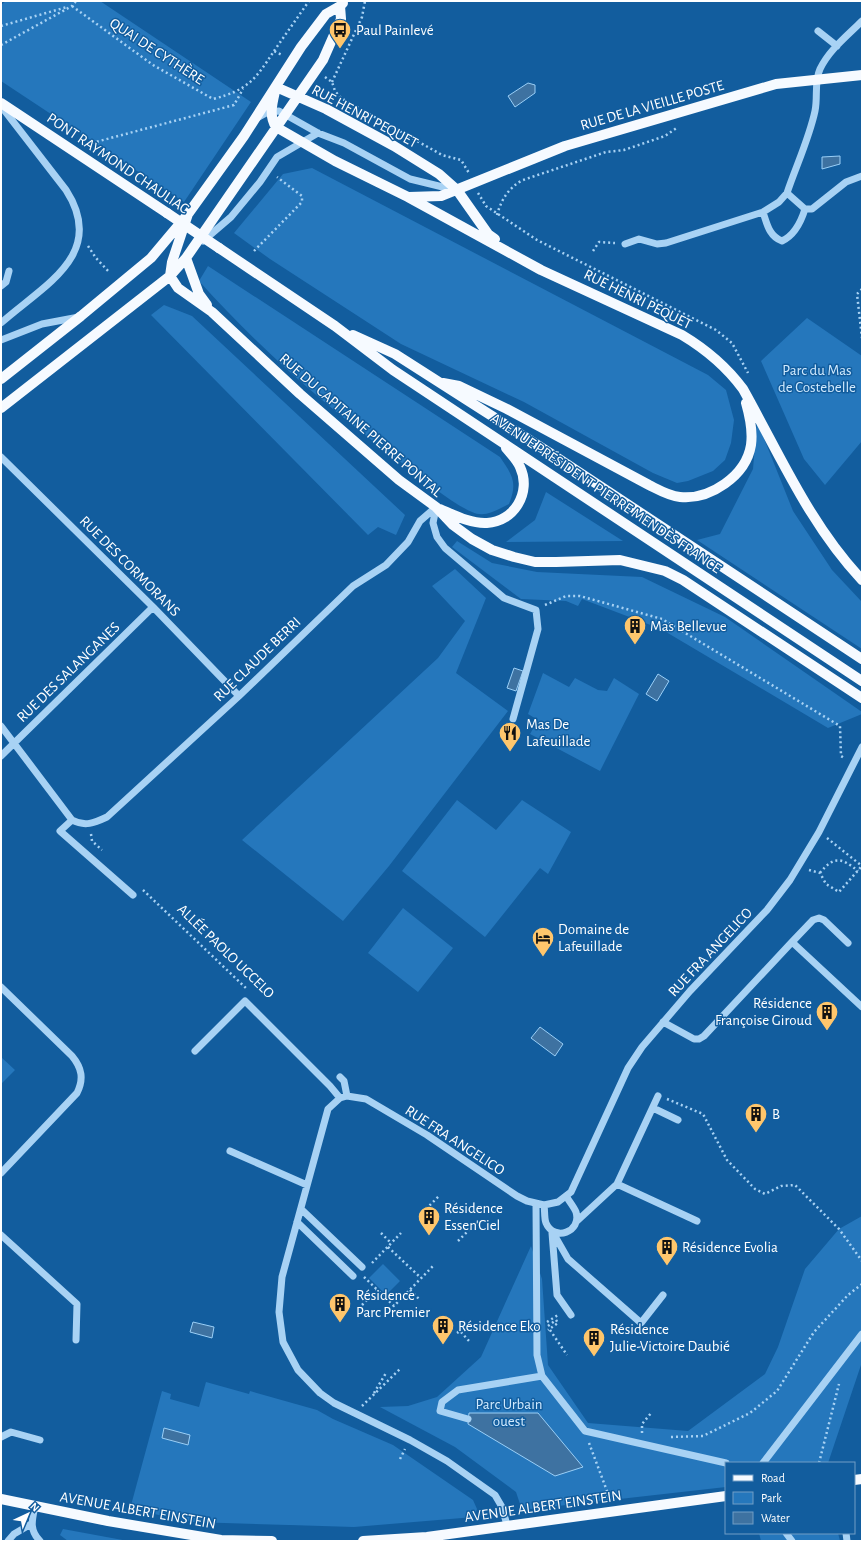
<svg xmlns="http://www.w3.org/2000/svg" width="863" height="1542" viewBox="0 0 863 1542" font-family="'Alegreya Sans',sans-serif">
<style>
.green{fill:#2577bc}
.water{fill:#3e72a1;stroke:#9acff7}
.lines{fill:none;stroke-linecap:round;stroke-linejoin:round}
.path{stroke:#a8d2f4;stroke-width:2.5;stroke-dasharray:2 3;stroke-linecap:butt}
.minor{stroke:#a8d2f4;stroke-width:7}
.major{stroke:#f6faff;stroke-width:10}
.major-bridge{stroke:#f6faff;stroke-width:10}
.labels{text-anchor:middle;stroke-width:3;stroke-linejoin:round;paint-order:stroke}
.poi-label{font-size:15px;fill:#fff;stroke:#125d9e;text-anchor:start}
.street-label{font-size:15px;fill:#fff;stroke:#125d9e}
.park-label{font-size:15px;fill:#d1eafe;stroke:#125d9e}
</style>
<rect width="100%" height="100%" fill="#125d9e"/>
<path class="green" d="M6 1H100L251 102 184 202 1 81V5Z
M312 168 708 375 726 390 734 420 731 443 725 460 713 471 688 481 677 483 653 473 524 402 401 344 270 259 234 233 283 174Z
M208 266 500 457C512 475 518 482 509 504 497 510 485 518 472 512 449 502 422 478 402 463 329 409 260 349 199 281Z
M164 305 192 316 405 515 396 535 378 527 368 535 151 315Z
M807 318 862 356V441L825 485 804 459 761 361Z
M757 421 793 511 832 570 862 602V649L697 540 720 534 753 469Z
M546 492 623 541 506 542 535 520Z
M457 541 492 563 537 572 642 577 725 617 862 712V714L828 728 661 629 582 599 578 606 566 601 521 599 452 547Z
M455 569 486 598 456 673 508 711 389 866 343 921 242 840 438 658 465 621 432 586Z
M543 673 569 687 575 678 598 690 607 691 614 678 639 694 600 771 530 734 538 720 528 714Z
M457 800 496 830 522 800 571 832 548 874 540 868 485 937 402 871Z
M403 908 453 948 418 992 368 953Z
M1 1057 15 1070 1 1084Z
M862 1216V1362L828 1463H726V1487L522 1510 516 1492 455 1447 380 1407 408 1406 437 1397 481 1357 531 1246 542 1279 548 1365 588 1423 688 1431 765 1374 778 1347 805 1269 839 1229Z
M383 1264 400 1281 386 1295 369 1278Z
M206 1382 249 1394 250 1391 317 1410 333 1419 393 1445 473 1500 477 1509 474 1517 354 1527 193 1522 130 1509 162 1391 171 1394 170 1399 199 1407Z
M63 1529 128 1541H68L60 1535Z
M759 1533H838L840 1541H761Z"/>
<path class="water" d="M528 83 535 85V93L515 107 508 96Z
M840 156V164L822 169V157Z
M514 668 523 671 516 691 507 688Z
M658 674 669 681 657 701 646 694Z
M540 1027 563 1044 555 1056 531 1038Z
M193 1322 214 1327 212 1338 190 1332Z
M469 1413H538L583 1467 555 1476 468 1424Z
M164 1428 190 1435 188 1445 162 1438Z"/>
<g class="lines">
<path class="path" d="M72 6 153 65 213 99C248 90 255 80 274 51L282 55
M1 26 67 7
M1 45 72 6 76 1
M274 51 309 1
M325 77 332 82 335 91 341 98 442 155 461 160 469 173
M332 82 362 17 365 1
M92 143 234 105 243 89
M478 193 486 206 537 240 716 330 732 343 748 373
M497 215C501 200 509 187 523 180L606 152 624 150 665 136 678 127
M88 246 96 258 110 273
M254 251 302 202V196L277 177
M593 251 599 242 615 243
M862 289 857 294 862 338
M545 605 566 596H580L662 619 840 726 841 756 844 758
M91 834 92 841 102 850
M827 838 862 866
M809 870 820 873 826 884 839 892 861 867
M820 873C834 855 842 858 858 871
M143 890 248 990
M667 1099 703 1114 727 1160 755 1189 765 1194 781 1186 795 1185 839 1229 862 1261
M426 1209 440 1195
M381 1233 391 1243
M458 1241 472 1227
M388 1247 421 1278
M372 1263 401 1233
M364 1277 394 1306 433 1266
M410 1290 420 1300
M362 1305 377 1290
M547 1322 558 1315
M548 1326 556 1320 558 1323 548 1330
M550 1330 567 1355
M457 1333 460 1331 469 1341
M374 1393 386 1373
M362 1406 401 1368
M642 1433V1424L652 1412
M671 1437 703 1436 750 1413 777 1391 814 1332 848 1295 862 1284
M589 1443 607 1491 608 1501
M400 1459 405 1449
M819 1463 839 1384"/>
<path class="minor" d="M818 31 837 46
M257 118 268 112 279 111 318 133 344 143 410 179 455 190
M787 193 805 209H812L846 182 862 176
M763 212C767 224 769 236 782 241 795 235 801 222 805 209
M203 241 231 217 260 182 277 157 318 133
M625 244 639 239 657 244 666 243 763 212 779 202 787 193C796 166 809 139 815 111 818 97 814 82 820 69 829 50 847 36 862 21
M1 286 6 282 9 271
M1 323C42 286 108 255 66 190L1 106
M1 340 42 324 79 317
M1 457 153 607 239 696
M436 508 433 523 437 537 445 548 504 598 536 610 538 629 513 719
M1 726 72 820C85 827 94 823 107 817L239 696 353 586 386 565 408 542 420 521 436 507
M1 756 153 607
M72 820 60 831 133 895
M792 942 862 1007
M1 987 72 1056C82 1068 84 1079 77 1093L1 1173
M663 1022 694 1039H699L704 1036 792 942 813 920 819 918 824 920 848 943
M195 1051 245 1001 330 1086 340 1098
M340 1077 344 1081 347 1096
M653 1108 678 1120
M230 1151 307 1185
M617 1184 697 1221
M536 1203 537 1355 542 1376 585 1431 726 1463
M544 1205C545 1210 544 1218 546 1223 554 1242 582 1232 576 1212 574 1207 569 1201 566 1196
M301 1209 362 1267
M577 1221 617 1184 658 1096
M297 1222 353 1276
M552 1231 568 1259 641 1323 663 1295
M552 1233 557 1295 571 1315
M1 1235 77 1304 76 1340
M468 1419 440 1411 442 1402 458 1390 542 1376
M1 1437 11 1432 40 1440
M763 1463 862 1334
M35 1506C32 1520 29 1530 40 1541
M507 1525 502 1507 495 1495 447 1461 410 1440 334 1403 320 1393 298 1370 283 1342 279 1312 282 1277 328 1109 340 1098 347 1096 366 1099 427 1135 517 1196 527 1201 544 1205 558 1202 571 1192 628 1068 642 1047 690 991 767 910 790 880 819 832 862 747
M786 1533 792 1541
M846 1533 847 1541
M8 1541 14 1534 31 1524"/>
<path class="major" d="M276 87C273 101 268 115 276 127L335 161 408 197 541 270 682 335C707 350 726 366 743 389 780 455 810 525 862 580
M276 87 326 109 394 146 439 174 457 190 488 234 495 239
M1 103 167 213
M409 197 441 196 565 146 776 84 862 75
M188 214 172 262 170 276 178 288 212 312 300 394 399 480 436 507 453 525 472 539 492 550 514 557 535 562H556L620 560 665 571 683 580 862 698
M219 248 335 326 393 370 862 681
M186 258 199 294 207 305
M353 335 395 354 553 455 862 659
M1 379 81 316 151 258 188 214 244 136 301 47 326 14 340 6 343 3
M443 383 459 386 507 409 649 485C659 490 669 496 680 497 710 500 746 476 751 445 753 431 750 417 746 403
M1 408 170 276 186 258 323 60 341 19 340 6
M440 509C454 515 471 524 487 523 514 522 532 492 520 467 517 460 511 454 506 448
M854 1480 862 1479
M1 1499 108 1521 221 1540 272 1541
M363 1541 427 1537 726 1496"/>
<path class="major-bridge" d="M167 213 219 248"/>
</g>
<defs>
<g id="bus-pin" transform="scale(1.15)"><path d="M0 17L-7.5 6A9.5 9.5 0 1 1 7.5 6Z" fill="#ffc66c" stroke="#125d9e"/><path d="M-5-6H5V4H4V6H2V4H-2V6H-4V4H-5ZM-3.5-4V0h7V-4ZM-3.5 1.2v1.5H-2V1.2ZM2 1.2v1.5H3.5V1.2Z" fill="#111"/></g>
<g id="building-pin" transform="scale(1.15)"><path d="M0 17L-7.5 6A9.5 9.5 0 1 1 7.5 6Z" fill="#ffc66c" stroke="#125d9e"/><path d="M-4-6H4V6H1V3H-1V6H-4ZM-2.5-4.3h1.7v1.8h-1.7ZM.8-4.3h1.7v1.8H.8ZM-2.5-1h1.7V.8h-1.7ZM.8-1h1.7V.8H.8Z" fill="#111"/></g>
<g id="restaurant-pin" transform="scale(1.15)"><path d="M0 17L-7.5 6A9.5 9.5 0 1 1 7.5 6Z" fill="#ffc66c" stroke="#125d9e"/><path d="M-5-6h1v4h1v-4h1v4h1v-4h1v5L-1.5 .5V6h-2V.5L-5-1ZM5-6V6H3V1.5H1.5Q1.5-4 5-6Z" fill="#111"/></g>
<g id="hotel-pin" transform="scale(1.15)"><path d="M0 17L-7.5 6A9.5 9.5 0 1 1 7.5 6Z" fill="#ffc66c" stroke="#125d9e"/><path d="M-6-4.5h1.5V1H6V5H4.5V3h-9V5H-6ZM-4 0a1.8 1.8 0 1 1 3.6 0ZM.5 0V-2.5h3Q6-2.5 6 0Z" fill="#111"/></g>
</defs>
<g fill-rule="evenodd">
<use href="#bus-pin" x="340" y="30"/>
<use href="#building-pin" x="635" y="626"/>
<use href="#restaurant-pin" x="510" y="733"/>
<use href="#hotel-pin" x="543" y="938"/>
<use href="#building-pin" x="827" y="1012"/>
<use href="#building-pin" x="756" y="1114"/>
<use href="#building-pin" x="429" y="1217"/>
<use href="#building-pin" x="667" y="1247"/>
<use href="#building-pin" x="340" y="1304"/>
<use href="#building-pin" x="443" y="1326"/>
<use href="#building-pin" x="594" y="1338"/>
</g>
<g class="labels">
<g class="poi-label">
<text x="356" y="35">Paul Painlevé</text>
<text x="650" y="631">Mas Bellevue</text>
<text x="526" y="729">Mas De<tspan x="526" dy="17">Lafeuillade</tspan></text>
<text x="558" y="934">Domaine de<tspan x="558" dy="17">Lafeuillade</tspan></text>
<text x="812" y="1008" text-anchor="end">Résidence<tspan x="812" dy="17">Françoise Giroud</tspan></text>
<text x="772" y="1119">B</text>
<text x="444" y="1213">Résidence<tspan x="444" dy="17">Essen'Ciel</tspan></text>
<text x="682" y="1252">Résidence Evolia</text>
<text x="356" y="1300">Résidence<tspan x="356" dy="17">Parc Premier</tspan></text>
<text x="458" y="1331">Résidence Eko</text>
<text x="610" y="1334">Résidence<tspan x="610" dy="17">Julie-Victoire Daubié</tspan></text>
</g>
<g class="street-label">
<text transform="translate(157 51) rotate(33)" y="5">QUAI DE CYTHÈRE</text>
<text transform="translate(652 105) rotate(-16)" y="5">RUE DE LA VIEILLE POSTE</text>
<text transform="translate(365 116) rotate(28)" y="5">RUE HENRI PEQUET</text>
<text transform="translate(118 163) rotate(34)" y="5">PONT RAYMOND CHAULIAC</text>
<text transform="translate(638 299) rotate(26)" y="5">RUE HENRI PEQUET</text>
<text transform="translate(361 425) rotate(41)" y="5">RUE DU CAPITAINE PIERRE PONTAL</text>
<text transform="translate(606 493) rotate(34)" y="5">AVENUE PRÉSIDENT PIERRE MENDÈS FRANCE</text>
<text transform="translate(130 566) rotate(45)" y="5">RUE DES CORMORANS</text>
<text transform="translate(257 659) rotate(-44)" y="5">RUE CLAUDE BERRI</text>
<text transform="translate(68 672) rotate(-44)" y="5">RUE DES SALANGANES</text>
<text transform="translate(226 951) rotate(44)" y="5">ALLÉE PAOLO UCCELO</text>
<text transform="translate(710 952) rotate(-47)" y="5">RUE FRA ANGELICO</text>
<text transform="translate(455 1140) rotate(33)" y="5">RUE FRA ANGELICO</text>
<text transform="translate(543 1506) rotate(-8)" y="5">AVENUE ALBERT EINSTEIN</text>
<text transform="translate(138 1510) rotate(10)" y="5">AVENUE ALBERT EINSTEIN</text>
</g>
<g class="park-label">
<text x="817" y="375">Parc du Mas<tspan x="817" dy="17">de Costebelle</tspan></text>
<text x="509" y="1409">Parc Urbain<tspan x="509" dy="17">ouest</tspan></text>
</g>
</g>
<rect width="863" height="1542" fill="none" stroke="#ffffff" stroke-width="4"/>
<rect x="725" y="1462" width="130" height="72" fill="#125d9e" stroke="#719ec5"/>
<rect x="733" y="1475" width="20" height="6" fill="#f6faff" stroke="#719ec5"/>
<text x="761" y="1482" font-size="12" fill="#ffffff">Road</text>
<rect x="733" y="1492" width="20" height="12" fill="#2577bc" stroke="#719ec5"/>
<text x="761" y="1502" font-size="12" fill="#ffffff">Park</text>
<rect x="733" y="1512" width="20" height="12" fill="#3e72a1" stroke="#719ec5"/>
<text x="761" y="1522" font-size="12" fill="#ffffff">Water</text>
<g transform="translate(28 1514) rotate(44)" stroke="#125d9e" stroke-width="3" paint-order="stroke">
<path d="M0-3L7 15L0 10L-7 15Z" fill="#ffffff"/>
<text y="-6" font-size="11" font-weight="bold" text-anchor="middle" fill="#ffffff">N</text>
</g>
</svg>
